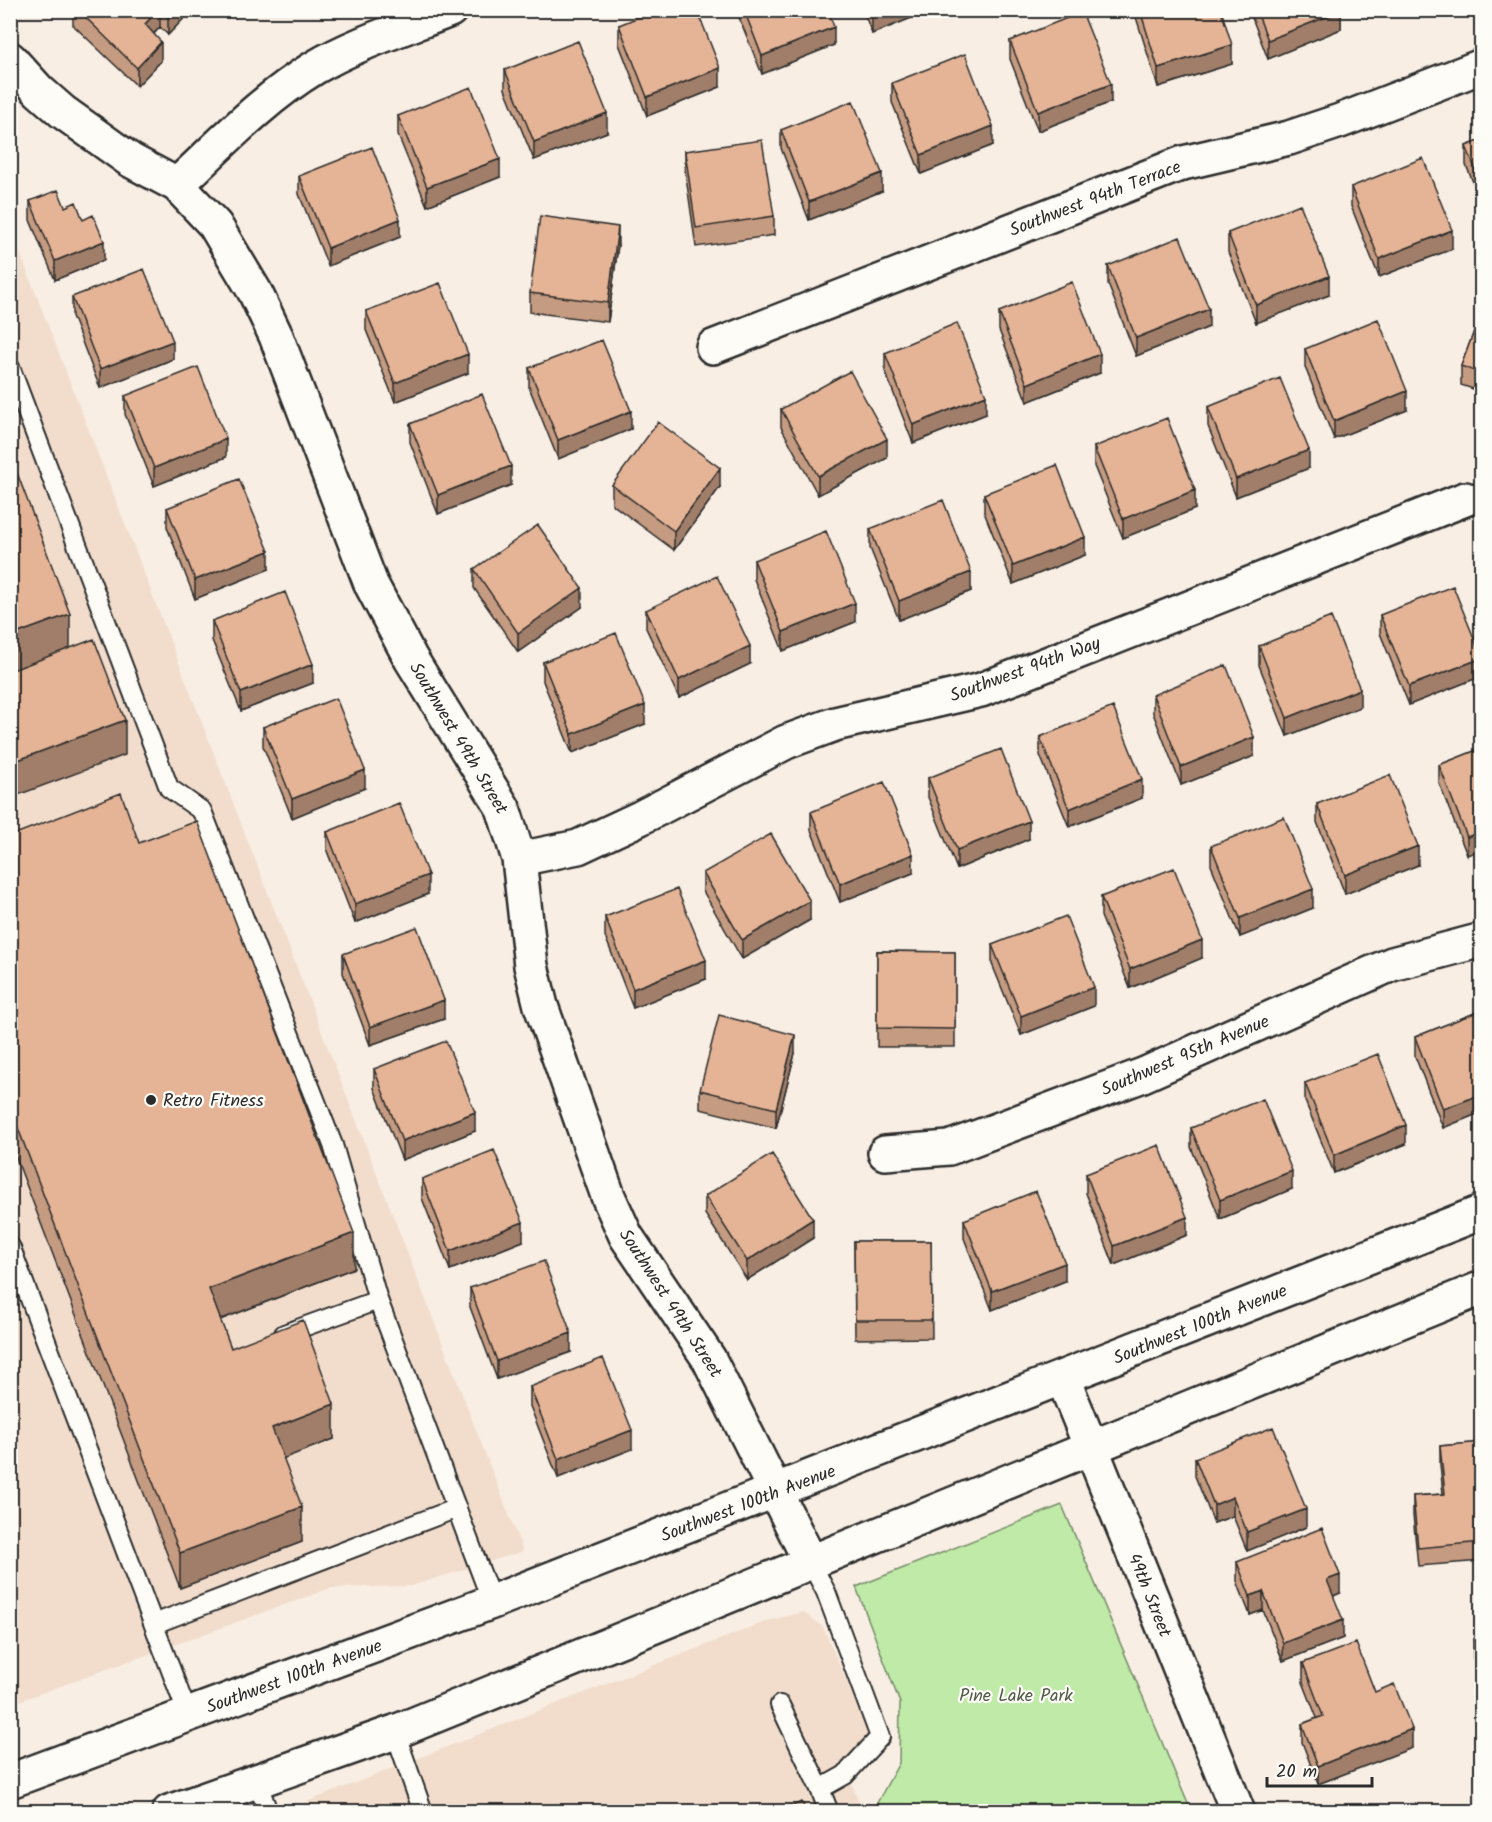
<svg xmlns="http://www.w3.org/2000/svg" width="1492" height="1822" viewBox="0 0 1492 1822" font-family="Kalam,sans-serif">
<style>
.built{fill:#f2ddcd}
.green{fill:#bfeaa7;stroke:#758a69;stroke-width:1.5}
.lines{fill:none;stroke-linecap:round;stroke-linejoin:round}
.lane-casing{stroke:#2b2b2b;stroke-width:22}
.street-casing{stroke:#2b2b2b;stroke-width:38}
.secondary-casing{stroke:#2b2b2b;stroke-width:38}
.lane{stroke:#fdfcf7;stroke-width:18}
.street{stroke:#fdfcf7;stroke-width:33}
.secondary{stroke:#fdfcf7;stroke-width:33}
.wall{fill:#c59b81;stroke:#2b2b2b;stroke-width:1.5}
.shaded-wall{fill:#a07e69;stroke:#2b2b2b;stroke-width:1.5}
.building{fill:#e5b496;stroke:#2b2b2b;stroke-width:1.5}
.poi-dot{fill:#2b2b2b;stroke:#fdfcf7;stroke-width:2}
.labels{text-anchor:middle;stroke-width:4.5;stroke-linejoin:round;paint-order:stroke}
.street-label{font-size:18px;fill:#2b2b2b;stroke:#fdfcf7}
.poi-label{font-size:18px;fill:#2b2b2b;stroke:#fdfcf7;text-anchor:start}
.park-label{font-size:18px;fill:#505b4a;stroke:#fdfcf7}
</style>
<rect width="100%" height="100%" fill="#f8eee4"/>
<filter id="ink" filterUnits="userSpaceOnUse"><feTurbulence type="fractalNoise" baseFrequency=".0167" numOctaves="2"/><feDisplacementMap in="SourceGraphic" scale="12" xChannelSelector="R" yChannelSelector="G"/><feConvolveMatrix kernelMatrix="1 2 1 2 8 2 1 2 1" color-interpolation-filters="sRGB"/></filter>
<g filter="url(#ink)">
<path class="built" d="M10 227 523 1551 411 1586 331 1588 11 1704Z
M803 1612 823 1627 869 1732 849 1776 862 1811 281 1812 767 1621Z"/>
<path class="green" d="M1062 1505 1191 1811H881L877 1803 899 1763 900 1703 856 1587Z"/>
<g class="lines">
<g class="lane-casing">
<path id="lane" d="M10 367 169 788 202 811 333 1145 378 1300 492 1602
M10 1246 188 1715
M284 1334 378 1300
M811 1563 826 1592 880 1737 845 1775 820 1789 829 1812
M154 1624 457 1508
M780 1705 820 1789
M395 1732 423 1812
M257 1781 268 1812"/>
</g>
<g class="street-casing">
<path id="street" d="M10 59 39 91 63 112 130 160 177 185 215 225 255 292 276 336 371 584 411 659 503 808 519 859 531 966 541 1006 608 1196 626 1236 709 1359 811 1563
M177 185C220 145 263 99 314 68 356 43 405 28 450 10
M713 347 1183 163 1289 138 1340 121 1482 66
M519 859 578 847 640 818 786 742 835 724 981 690 1465 499
M885 1153 949 1148 1143 1075 1392 964 1482 940
M1063 1378 1238 1812"/>
</g>
<g class="secondary-casing">
<path id="secondary" d="M10 1781 492 1602 1482 1212
M169 1812 395 1732 1482 1288"/>
</g>
<use href="#lane" class="lane"/>
<use href="#street" class="street"/>
<use href="#secondary" class="secondary"/>
</g>
<path class="wall" d="M73 10H192L168 35 160 27 154 34 161 61 137 86 73 25Z
M736 10H828L834 45 762 74Z
M863 10H931L872 34Z
M1135 10H1221L1232 64 1158 87 1135 14Z
M1249 10H1341V29L1268 59Z
M619 25 720 87 647 116 619 44Z
M1010 41 1111 102 1038 131 1010 59Z
M505 70 607 132 534 160 505 89Z
M892 83 993 145 921 174 892 102Z
M398 116 500 177 427 206 398 135Z
M781 130 882 191 809 220 781 148Z
M1482 140V204L1466 165V146Z
M685 151 774 216V235L696 247 685 170Z
M299 176 400 237 328 266 299 194Z
M1351 187 1452 249 1379 277 1351 206Z
M30 201 65 207 83 220 104 260 55 280 30 220Z
M1228 233 1329 295 1256 323 1228 252Z
M618 245 608 322 530 312V293Z
M1108 266 1209 327 1136 356 1108 284Z
M72 297 173 359 100 388 72 316Z
M1482 310V392L1461 385V366Z
M366 311 468 373 395 402 366 330Z
M999 312 1100 373 1027 402 999 330Z
M1305 349 1407 410 1334 439 1305 367Z
M885 353 986 414 913 443 885 371Z
M529 368 631 429 558 459 529 387Z
M125 396 226 457 154 486 125 414Z
M1208 407 1309 468 1236 497 1208 426Z
M781 409 887 458 818 495 781 427Z
M410 424 511 485 438 514 410 442Z
M1094 447 1195 509 1123 538 1094 466Z
M612 485 720 487 674 550 612 504Z
M984 494 1085 555 1013 584 984 512Z
M167 508 269 569 195 599 167 527Z
M870 529 971 591 899 620 870 548Z
M754 560 855 622 783 651 754 579Z
M474 569 582 607 518 652 474 588Z
M646 610 750 664 679 698 646 628Z
M1380 615 1482 657V676L1409 705 1380 633Z
M212 621 313 683 241 711 212 640Z
M1259 646 1360 707 1287 736 1259 665Z
M543 662 645 724 572 753 543 681Z
M1153 695 1254 756 1181 785 1153 713Z
M263 727 365 788 292 818 263 746Z
M1040 737 1142 798 1069 827 1040 755Z
M1482 748 1467 855 1439 783V765Z
M928 778 1029 839 957 869 928 797Z
M1317 804 1418 865 1345 894 1317 822Z
M811 812 913 873 840 902 811 830Z
M327 832 428 894 355 923 327 851Z
M10 836 139 843 354 1268 220 1320 231 1348 334 1439 283 1458 302 1542 180 1588 10 1142Z
M1211 846 1313 908 1240 937 1211 865Z
M703 873 810 920 742 959 703 891Z
M1101 897 1202 958 1130 988 1101 916Z
M605 917 706 979 633 1008 605 936Z
M992 945 1094 1006 1021 1035 992 964Z
M877 951 955 952V1047H877Z
M343 954 444 1019 370 1045 343 973Z
M1482 1010V1112L1443 1128 1415 1056V1037Z
M795 1053 776 1128 700 1109V1090Z
M374 1069 475 1131 402 1160 374 1088Z
M1305 1083 1406 1144 1334 1173 1305 1101Z
M1191 1128 1292 1189 1220 1219 1191 1147Z
M1086 1174 1187 1235 1114 1265 1086 1193Z
M422 1179 523 1241 450 1270 422 1198Z
M705 1196 813 1238 747 1280 705 1214Z
M964 1220 1065 1281 992 1310 964 1238Z
M854 1241H931L932 1338 855 1339Z
M470 1288 571 1352 497 1379 470 1307Z
M530 1387 632 1449 558 1478 530 1406Z
M1482 1442V1561L1418 1566 1413 1515V1496L1443 1494 1440 1464V1446Z
M1195 1458 1306 1527 1247 1551 1233 1516 1214 1523 1195 1476Z
M1237 1562 1340 1593 1333 1596 1343 1638 1283 1661 1263 1610 1250 1615 1237 1581Z
M1482 1636V1679L1473 1658V1639Z
M1303 1663 1375 1692 1412 1748 1318 1784 1302 1742V1724L1317 1718 1303 1682Z"/>
<path class="shaded-wall" d="M158 10H160V27L145 43V24Z
M174 10H192L168 35V17Z
M884 10H931L872 34V15Z
M1379 10H1389L1379 15Z
M1341 11V29L1268 59V40Z
M834 27V45L762 74V56Z
M161 42V61L137 86V68Z
M1232 45V64L1158 87V68Z
M720 68V87L647 116V97Z
M1111 84V102L1038 131V112Z
M607 113V132L534 160V142Z
M993 126V145L921 174V155Z
M500 159V177L427 206V187Z
M882 173V191L809 220V202Z
M400 219V237L328 266V248Z
M618 227V245L608 322V303Z
M1452 230V249L1379 277V259Z
M104 241V260L55 280V261Z
M1329 276V295L1256 323V305Z
M1209 309V327L1136 356V338Z
M173 341V359L100 388V369Z
M468 354V373L395 402V383Z
M1100 354V373L1027 402V384Z
M1407 391V410L1334 439V421Z
M986 395V414L913 443V425Z
M631 411V429L558 459V440Z
M226 439V457L154 486V468Z
M887 439V458L818 495V476Z
M1309 450V468L1236 497V479Z
M511 466V485L438 514V495Z
M720 468V487L674 550V531Z
M1195 490V509L1123 538V519Z
M1085 537V555L1013 584V566Z
M269 551V569L195 599V580Z
M971 572V591L899 620V601Z
M582 588V607L518 652V633Z
M855 603V622L783 651V632Z
M70 614V649L10 672V636Z
M750 646V664L679 698V680Z
M1482 658V676L1409 705V686Z
M313 664V683L241 711V693Z
M1360 689V707L1287 736V718Z
M645 705V724L572 753V734Z
M125 720V755L10 798V763Z
M1254 737V756L1181 785V767Z
M365 770V788L292 818V799Z
M1142 779V798L1069 827V809Z
M1029 821V839L957 869V850Z
M1482 831V850L1467 855V837Z
M1418 846V865L1345 894V875Z
M913 854V873L840 902V884Z
M428 875V894L355 923V904Z
M1313 889V908L1240 937V918Z
M810 901V920L742 959V940Z
M1202 940V958L1130 988V969Z
M706 960V979L633 1008V989Z
M1094 987V1006L1021 1035V1016Z
M444 1000V1019L370 1045V1027Z
M795 1035V1053L776 1128V1109Z
M1482 1094V1112L1443 1128V1109Z
M475 1112V1131L402 1160V1141Z
M1406 1125V1144L1334 1173V1155Z
M1292 1171V1189L1220 1219V1200Z
M1187 1217V1235L1114 1265V1246Z
M813 1219V1238L747 1280V1261Z
M523 1222V1241L450 1270V1251Z
M354 1233V1268L209 1324V1289Z
M1065 1263V1281L992 1310V1291Z
M571 1333V1352L497 1379V1361Z
M334 1404V1439L272 1463V1428Z
M632 1430V1449L558 1478V1459Z
M1233 1497V1516L1214 1523V1505Z
M302 1507V1542L180 1588V1553Z
M1306 1509V1527L1247 1551V1532Z
M1340 1575V1593L1327 1599V1580Z
M1263 1591V1610L1250 1615V1596Z
M1343 1620V1638L1283 1661V1643Z
M1412 1729V1748L1318 1784V1766Z"/>
<path class="building" d="M78 10H158L145 24 161 42 137 68Z
M162 10H174L168 17Z
M656 10H697L720 68 647 97 619 25Z
M744 10H828L834 27 762 56Z
M870 10H884L872 15Z
M1140 10H1221L1232 45 1158 68Z
M1256 10H1341V11L1268 40Z
M1082 12 1111 84 1038 112 1010 41Z
M578 41 607 113 534 142 505 70Z
M965 54 993 126 921 155 892 83Z
M471 87 500 159 427 187 398 116Z
M853 101 882 173 809 202 781 130Z
M762 140 774 216 696 228 685 151Z
M1482 140V186L1466 146Z
M372 147 400 219 328 248 299 176Z
M1423 158 1452 230 1379 259 1351 187Z
M58 190 65 207 76 202 83 220 93 215 104 241 55 261 30 201Z
M1300 204 1329 276 1256 305 1228 233Z
M540 216 618 227 608 303 530 293Z
M1180 237 1209 309 1136 338 1108 266Z
M144 269 173 341 100 369 72 297Z
M1072 282 1100 354 1027 384 999 312Z
M440 283 468 354 395 383 366 311Z
M1482 310V374L1461 366Z
M1378 319 1407 391 1334 421 1305 349Z
M957 323 986 395 913 425 885 353Z
M602 340 631 411 558 440 529 368Z
M198 367 226 439 154 468 125 396Z
M850 371 887 439 818 476 781 409Z
M1280 378 1309 450 1236 479 1208 407Z
M482 394 511 466 438 495 410 424Z
M1167 418 1195 490 1123 519 1094 447Z
M658 422 720 468 674 531 612 485Z
M10 454 70 614 10 636Z
M1057 465 1085 537 1013 566 984 494Z
M239 479 269 551 195 580 167 508Z
M943 500 971 572 899 601 870 529Z
M538 525 582 588 518 633 474 569Z
M826 531 855 603 783 632 754 560Z
M717 576 750 646 679 680 646 610Z
M1453 586 1482 658 1409 686 1380 615Z
M285 592 313 664 241 693 212 621Z
M1331 617 1360 689 1287 718 1259 646Z
M616 633 645 705 572 734 543 662Z
M94 639 125 720 10 763V671Z
M1226 665 1254 737 1181 767 1153 695Z
M336 698 365 770 292 799 263 727Z
M1113 707 1142 779 1069 809 1040 737Z
M1482 748V831L1467 837 1439 765Z
M1001 749 1029 821 957 850 928 778Z
M1390 775 1418 846 1345 875 1317 804Z
M884 782 913 854 840 884 811 812Z
M121 793 139 843 197 821 354 1233 209 1289 231 1348 303 1320 334 1404 272 1428 302 1507 180 1553 10 1107V836Z
M399 803 428 875 355 904 327 832Z
M1284 817 1313 889 1240 918 1211 846Z
M771 834 810 901 742 940 703 873Z
M1174 868 1202 940 1130 969 1101 897Z
M677 889 706 960 633 989 605 917Z
M1066 916 1094 987 1021 1016 992 945Z
M417 927 444 1000 370 1027 343 954Z
M877 951 955 952V1029L877 1028Z
M1482 1010V1094L1443 1109 1415 1037Z
M719 1015 795 1035 776 1109 700 1090Z
M446 1041 475 1112 402 1141 374 1069Z
M1378 1054 1406 1125 1334 1155 1305 1083Z
M1263 1099 1292 1171 1220 1200 1191 1128Z
M1159 1145 1187 1217 1114 1246 1086 1174Z
M494 1150 523 1222 450 1251 422 1179Z
M772 1154 813 1219 747 1261 705 1196Z
M1036 1191 1065 1263 992 1291 964 1220Z
M854 1241H931L932 1320H855Z
M544 1261 571 1333 497 1361 470 1288Z
M603 1358 632 1430 558 1459 530 1387Z
M1273 1427 1306 1509 1247 1532 1233 1497 1214 1505 1195 1458Z
M1482 1442V1542L1418 1548 1413 1496 1445 1494 1440 1446Z
M1322 1528 1340 1575 1327 1580 1343 1620 1283 1643 1263 1591 1250 1596 1237 1562Z
M1482 1636V1660L1473 1639Z
M1356 1643 1375 1692 1394 1684 1412 1729 1318 1766 1302 1724 1323 1716 1303 1663Z
M802 1802 806 1812H777Z"/>
</g>
<circle class="poi-dot" cx="151" cy="1100" r="6"/>
<g class="labels">
<g class="street-label">
<text transform="translate(1095 198) rotate(-21)" y="6">Southwest 94th Terrace</text>
<text transform="translate(1025 669) rotate(-20)" y="6">Southwest 94th Way</text>
<text transform="translate(459 738) rotate(59)" y="6">Southwest 49th Street</text>
<text transform="translate(1185 1055) rotate(-23)" y="6">Southwest 95th Avenue</text>
<text transform="translate(671 1303) rotate(57)" y="6">Southwest 49th Street</text>
<text transform="translate(1200 1324) rotate(-22)" y="6">Southwest 100th Avenue</text>
<text transform="translate(748 1503) rotate(-21)" y="6">Southwest 100th Avenue</text>
<text transform="translate(1150 1595) rotate(68)" y="6">49th Street</text>
<text transform="translate(294 1676) rotate(-20)" y="6">Southwest 100th Avenue</text>
</g>
<g class="poi-label">
<text x="163" y="1106">Retro Fitness</text>
</g>
<g class="park-label">
<text x="1016" y="1701">Pine Lake Park</text>
</g>
</g>
<rect width="1492" height="1822" fill="none" stroke="#fdfcf7" stroke-width="36"/>
<rect x="18" y="18" width="1456" height="1786" fill="none" stroke="#2b2b2b" stroke-width="2" filter="url(#ink)"/>
<path d="M1267 1777v9h105v-9" fill="none" stroke="#2b2b2b" stroke-width="3"/>
<text x="1276" y="1777" font-size="18" fill="#2b2b2b" stroke="#fdfcf7" stroke-width="4.5" paint-order="stroke">20 m</text>
</svg>
